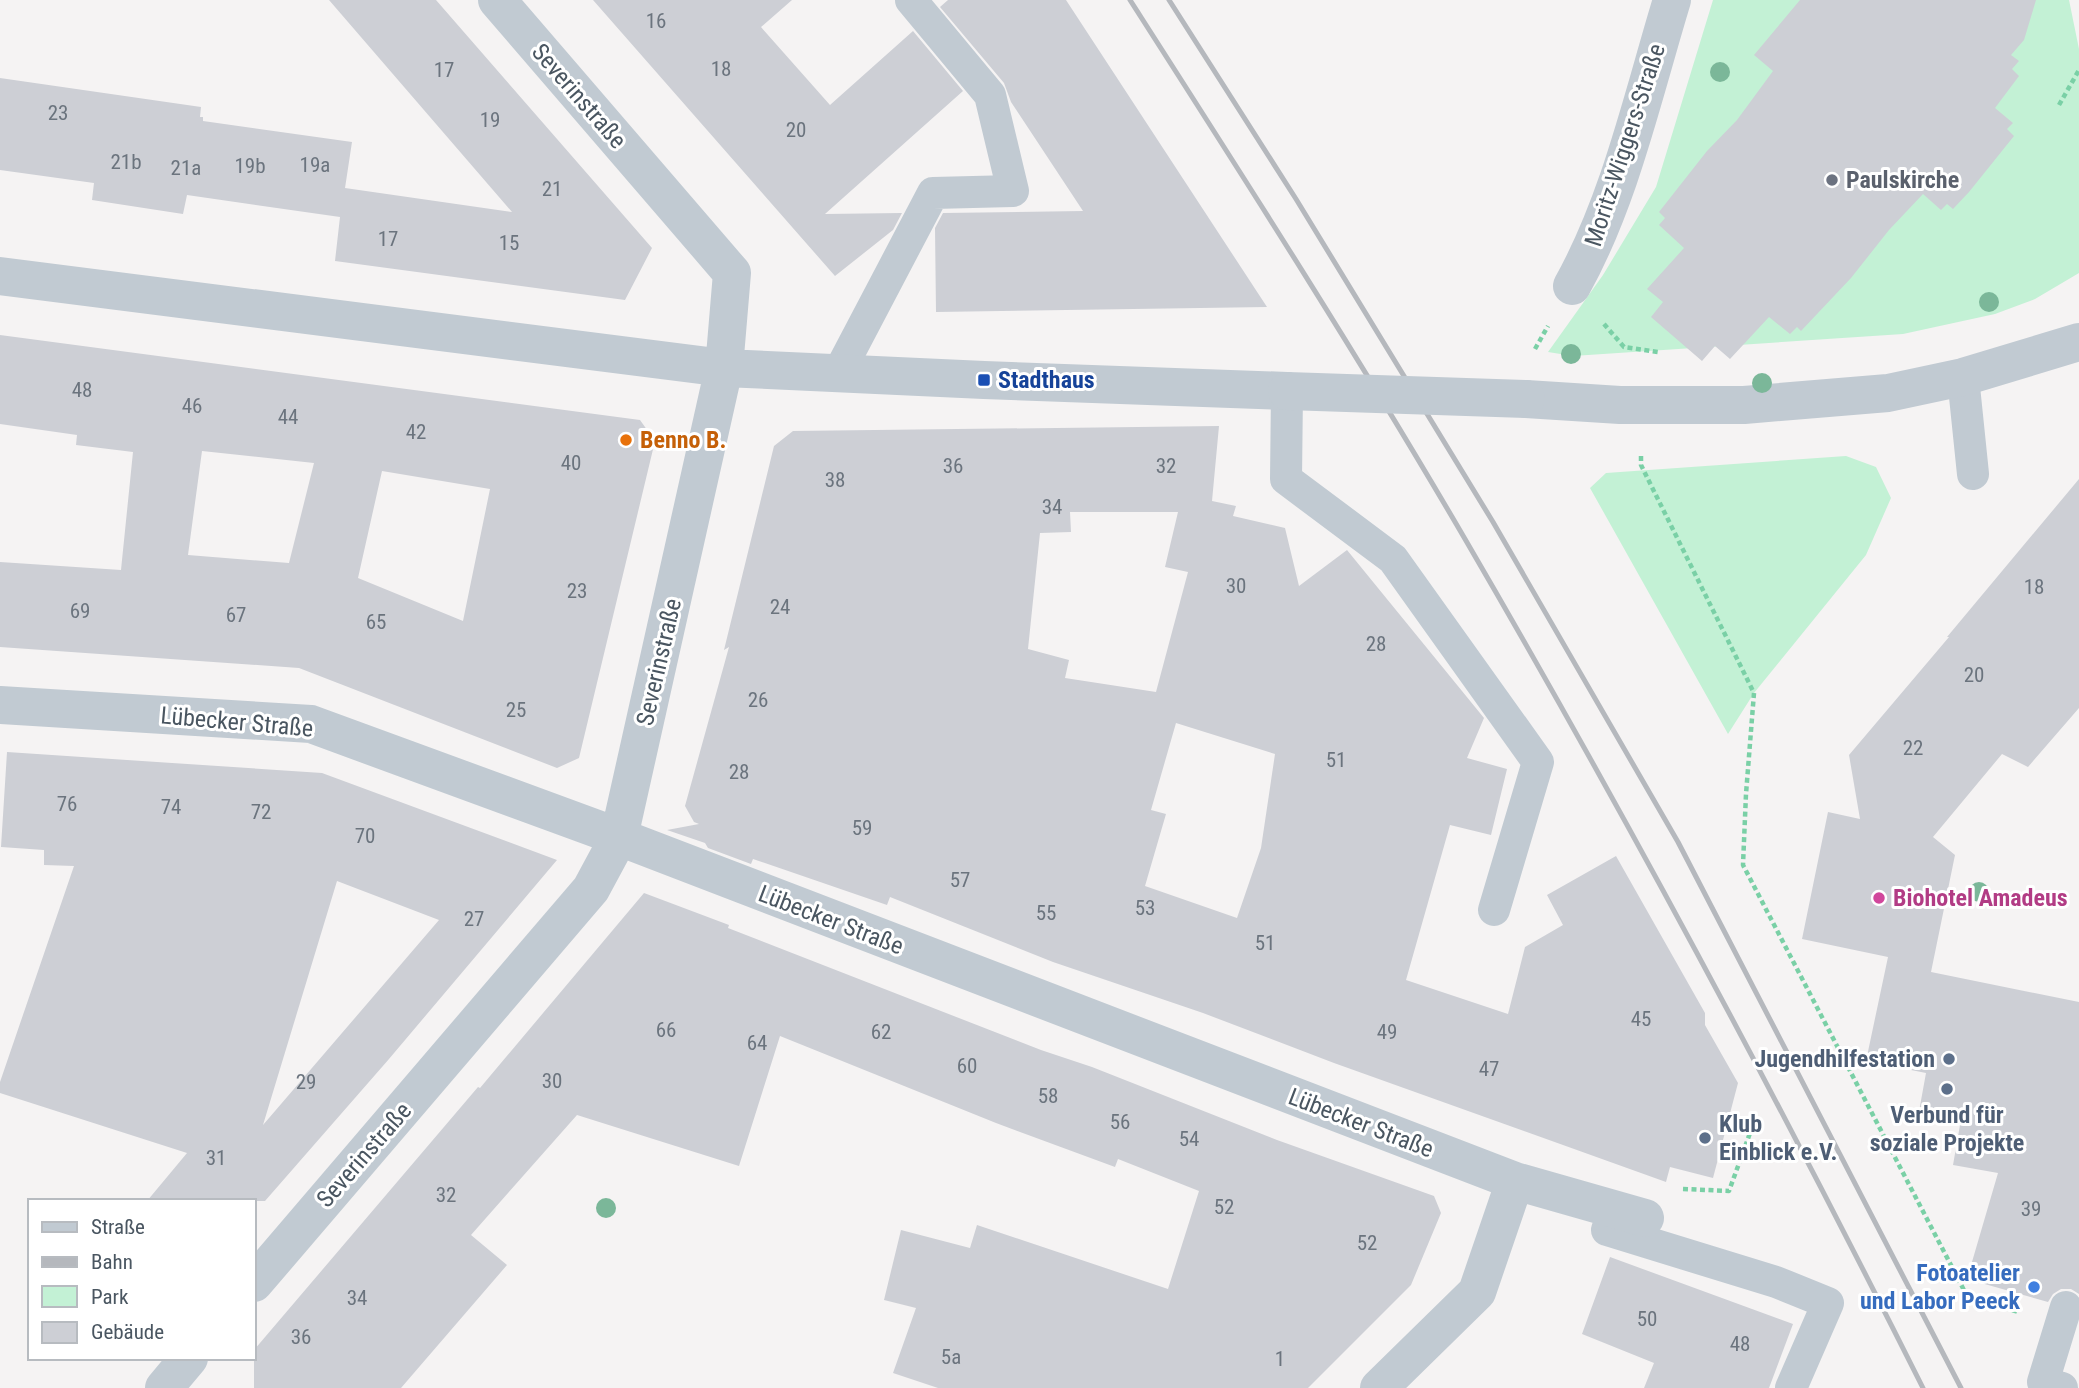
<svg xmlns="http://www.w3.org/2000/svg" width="2079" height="1388" viewBox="0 0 2079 1388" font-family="'Roboto Condensed',sans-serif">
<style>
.green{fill:#c3f1d5}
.building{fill:#cdcfd5;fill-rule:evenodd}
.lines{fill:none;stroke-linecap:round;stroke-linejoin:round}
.path{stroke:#7ad0a6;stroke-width:4.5;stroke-dasharray:5 3.5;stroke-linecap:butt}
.service{stroke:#c1cad2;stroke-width:32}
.minor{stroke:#c1cad2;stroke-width:38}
.rail{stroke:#b5b8bd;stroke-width:5}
.minor-bridge{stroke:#c1cad2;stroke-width:38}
.tree{fill:#7bb799}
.worship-dot{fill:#6b7280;stroke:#fff;stroke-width:2.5}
.transit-dot{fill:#1a4fb4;stroke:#fff;stroke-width:2.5}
.food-dot{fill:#e8710a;stroke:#fff;stroke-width:2.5}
.hotel-dot{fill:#d1479c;stroke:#fff;stroke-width:2.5}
.service-dot{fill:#5c6f8a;stroke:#fff;stroke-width:2.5}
.shop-dot{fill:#3f7fe0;stroke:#fff;stroke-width:2.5}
.labels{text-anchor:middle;stroke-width:6;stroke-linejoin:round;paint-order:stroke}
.number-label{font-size:21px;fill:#6b747e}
.street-label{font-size:24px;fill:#4a5661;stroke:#fff}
.worship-label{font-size:24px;font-weight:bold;fill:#5b616d;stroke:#fff;text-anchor:start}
.transit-label{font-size:24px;font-weight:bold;fill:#164399;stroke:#fff;text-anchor:start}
.food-label{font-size:24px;font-weight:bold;fill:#c56008;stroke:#fff;text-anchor:start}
.hotel-label{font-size:24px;font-weight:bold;fill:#b23c85;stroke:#fff;text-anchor:start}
.service-label{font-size:24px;font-weight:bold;fill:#4e5e75;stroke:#fff;text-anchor:end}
.shop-label{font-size:24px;font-weight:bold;fill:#366cbe;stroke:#fff;text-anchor:end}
</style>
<rect width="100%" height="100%" fill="#f5f3f3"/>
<path class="green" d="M1713 0H2069L2079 49V273L2035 299 1995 314 1903 334 1573 356 1548 352 1603 275 1656 187Z
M1846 456 1876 467 1891 498 1866 555 1754 693 1728 734 1590 488 1606 473Z"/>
<path class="building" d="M329 0H436L652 248 625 300 335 261 340 217 187 195 183 214 92 200 94 183 0 170V78L201 107 200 117H203V121L352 142 345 188 512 212Z
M593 0H792L761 27 830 105 913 31 963 91 825 214 902 213 893 230 835 276Z
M948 0H1066L1267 307 936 312 935 228 943 213 1083 211 1011 102 1004 83 940 7Z
M1800 0H2036L2024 40 2011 55 2019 61 2012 69 2019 76 1995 108 2013 123 2007 129 2014 136 1969 192 1953 209 1947 204 1941 210 1923 194 1889 230 1851 278 1801 331 1797 327 1790 334 1769 317 1730 359 1715 346 1702 361 1651 317 1663 302 1647 289 1684 248 1659 225 1665 218 1659 212 1707 151 1737 120 1773 71 1754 55Z
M0 335 640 420 655 441 579 758 557 768 299 668 0 647V562L121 570 133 452 76 445 77 435 0 424ZM202 451 314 463 289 563 188 555ZM382 471 490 489 463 621 358 578Z
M1219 426 1212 501 1236 506 1233 516 1285 528 1299 586 1347 550 1484 718 1467 758 1507 769 1491 835 1450 825 1406 980 1508 1014 1525 947 1563 925 1547 895 1616 856 1705 1013V1025L1738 1083 1713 1178 1670 1167 1666 1182 1334 1063 1203 1013 1053 962 890 897 887 905 753 859 751 864 708 848 705 843 667 830 699 824 694 822 685 806 729 647 724 650 774 446 793 431ZM1070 512H1178L1165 567 1188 572 1156 692 1065 678 1069 660 1028 649 1040 533 1071 532ZM1176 723 1275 754 1261 848 1237 918 1145 886 1166 814 1151 810Z
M2079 479V708L2028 767 2002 754 1933 837 1955 855 1931 972 2079 1002V1294L2071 1289H2061L2053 1294 2048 1302 1967 1279 1998 1173 1953 1165 1960 1125 1918 1117 1926 1073 1866 1061 1888 957 1802 939 1828 812 1860 819 1849 755 1949 637H1947Z
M7 752 322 773 557 860 389 1059 265 1201H147L187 1153 0 1093V1082L74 866 44 865V850L1 847ZM337 881 439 920 263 1125Z
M644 893 729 925 728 928 1041 1050 1092 1067 1277 1140 1434 1196 1441 1213 1411 1285 1308 1388H938L893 1373 916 1308 884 1300 901 1230 970 1248 977 1225 1168 1289 1199 1191 1118 1159 1115 1167 996 1123 780 1036 739 1166 577 1115 471 1235 507 1265 401 1388H254V1350L478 1087 480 1088Z
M1610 1257 1793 1324 1769 1388H1644L1654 1363 1582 1334Z"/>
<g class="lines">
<path class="path" d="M2059 105 2079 70
M1604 324 1624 347 1658 352
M1535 349 1548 326
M1641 456V465L1754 693 1746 794 1743 865 1967 1296 2018 1312
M1683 1189 1729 1191 1750 1133"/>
<path class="service" d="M839 372 933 193 1013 191 990 95 911 0
M1963 377 1973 474
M1287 391 1286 479 1393 559 1538 762 1494 910
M1614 1209 1607 1230 1776 1282 1828 1303 1791 1388
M2062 1388 2043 1382 2066 1307"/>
<path class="minor" d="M0 276 724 368 984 380 1287 391
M1572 286C1620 200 1643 95 1672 0
M1526 399 1620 405H1744L1888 393 1963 377 2079 342
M0 705 311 724 619 837 1515 1181 1645 1218
M254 1283 591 889 619 837 724 368 732 273 497 0
M164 1388 189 1358
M1379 1388 1477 1292 1515 1181"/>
<path class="rail" d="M1130 0C1244 178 1359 357 1465 539 1627 817 1779 1101 1923 1388
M1169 0 1296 199 1493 522 1678 842 1961 1388"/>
<path class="minor-bridge" d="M1287 391 1526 399"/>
</g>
<g class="tree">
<circle cx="1720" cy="72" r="10"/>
<circle cx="1989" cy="302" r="10"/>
<circle cx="1571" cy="354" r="10"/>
<circle cx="1762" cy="383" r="10"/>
<circle cx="1979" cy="892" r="10"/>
<circle cx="606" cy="1208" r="10"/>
</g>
<circle class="worship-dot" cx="1832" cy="180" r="7"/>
<rect class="transit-dot" x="977" y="373" width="14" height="14" rx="3.5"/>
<circle class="food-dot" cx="626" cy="440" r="7"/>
<circle class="hotel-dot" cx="1879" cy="898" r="7"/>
<g class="service-dot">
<circle cx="1949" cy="1059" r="7"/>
<circle cx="1947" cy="1089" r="7"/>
<circle cx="1705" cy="1138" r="7"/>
</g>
<circle class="shop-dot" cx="2034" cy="1287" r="7"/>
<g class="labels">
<g class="number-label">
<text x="656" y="28">16</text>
<text x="721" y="76">18</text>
<text x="444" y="77">17</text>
<text x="58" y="120">23</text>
<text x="490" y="127">19</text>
<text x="796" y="137">20</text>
<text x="126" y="169">21b</text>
<text x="315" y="172">19a</text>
<text x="250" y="173">19b</text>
<text x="186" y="175">21a</text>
<text x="552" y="196">21</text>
<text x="388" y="246">17</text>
<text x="509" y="250">15</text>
<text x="82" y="397">48</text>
<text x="192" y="413">46</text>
<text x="288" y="424">44</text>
<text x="416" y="439">42</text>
<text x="571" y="470">40</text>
<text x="953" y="473">36</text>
<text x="1166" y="473">32</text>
<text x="835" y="487">38</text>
<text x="1052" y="514">34</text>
<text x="1236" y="593">30</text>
<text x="2034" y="594">18</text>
<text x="577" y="598">23</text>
<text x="780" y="614">24</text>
<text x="80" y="618">69</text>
<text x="236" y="622">67</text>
<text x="376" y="629">65</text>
<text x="1376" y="651">28</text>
<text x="1974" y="682">20</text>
<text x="758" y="707">26</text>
<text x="516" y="717">25</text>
<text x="1913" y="755">22</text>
<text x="1336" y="767">51</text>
<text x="739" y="779">28</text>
<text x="67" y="811">76</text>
<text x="171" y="814">74</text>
<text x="261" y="819">72</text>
<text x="862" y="835">59</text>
<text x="365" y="843">70</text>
<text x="960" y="887">57</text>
<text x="1145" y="915">53</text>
<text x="1046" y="920">55</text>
<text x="474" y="926">27</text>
<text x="1265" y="950">51</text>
<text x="1641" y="1026">45</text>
<text x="666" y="1037">66</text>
<text x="881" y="1039">62</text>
<text x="1387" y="1039">49</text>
<text x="757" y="1050">64</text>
<text x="967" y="1073">60</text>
<text x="1489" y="1076">47</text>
<text x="552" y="1088">30</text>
<text x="306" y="1089">29</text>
<text x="1048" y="1103">58</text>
<text x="1120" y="1129">56</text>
<text x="1189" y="1146">54</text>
<text x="216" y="1165">31</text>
<text x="446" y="1202">32</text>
<text x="1224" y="1214">52</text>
<text x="2031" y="1216">39</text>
<text x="1367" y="1250">52</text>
<text x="357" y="1305">34</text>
<text x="1647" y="1326">50</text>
<text x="301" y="1344">36</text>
<text x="1740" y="1351">48</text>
<text x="951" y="1364">5a</text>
<text x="1280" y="1366">1</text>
</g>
<g class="street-label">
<text transform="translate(579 96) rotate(49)" y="8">Severinstraße</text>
<text transform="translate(1625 145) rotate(-72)" y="8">Moritz-Wiggers-Straße</text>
<text transform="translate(659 662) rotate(-77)" y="8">Severinstraße</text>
<text transform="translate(237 722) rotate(5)" y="8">Lübecker Straße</text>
<text transform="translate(831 920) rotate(21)" y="8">Lübecker Straße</text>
<text transform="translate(1361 1123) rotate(21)" y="8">Lübecker Straße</text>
<text transform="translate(364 1155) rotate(-49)" y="8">Severinstraße</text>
</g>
<g class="worship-label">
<text x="1846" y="188">Paulskirche</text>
</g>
<g class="transit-label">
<text x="998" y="388">Stadthaus</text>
</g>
<g class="food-label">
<text x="640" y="448">Benno B.</text>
</g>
<g class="hotel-label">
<text x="1893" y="906">Biohotel Amadeus</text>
</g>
<g class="service-label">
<text x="1935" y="1067">Jugendhilfestation</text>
<text x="1947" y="1123" text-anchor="middle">Verbund für<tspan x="1947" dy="28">soziale Projekte</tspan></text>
<text x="1719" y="1132" text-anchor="start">Klub<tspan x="1719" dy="28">Einblick e.V.</tspan></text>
</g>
<g class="shop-label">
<text x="2020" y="1281">Fotoatelier<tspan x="2020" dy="28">und Labor Peeck</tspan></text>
</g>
</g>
<rect x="28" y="1199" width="228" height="161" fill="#ffffff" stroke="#b7bbc0" stroke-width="2"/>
<rect x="42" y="1222" width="35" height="10" fill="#c1cad2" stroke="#b7bbc0" stroke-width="2"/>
<text x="91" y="1234" font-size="21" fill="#4a5661">Straße</text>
<rect x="42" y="1257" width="35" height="10" fill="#b5b8bd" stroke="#b7bbc0" stroke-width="2"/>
<text x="91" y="1269" font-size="21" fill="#4a5661">Bahn</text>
<rect x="42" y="1286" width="35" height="21" fill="#c3f1d5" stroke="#b7bbc0" stroke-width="2"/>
<text x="91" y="1304" font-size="21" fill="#4a5661">Park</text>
<rect x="42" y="1322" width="35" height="21" fill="#cdcfd5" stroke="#b7bbc0" stroke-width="2"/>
<text x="91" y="1339" font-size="21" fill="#4a5661">Gebäude</text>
</svg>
